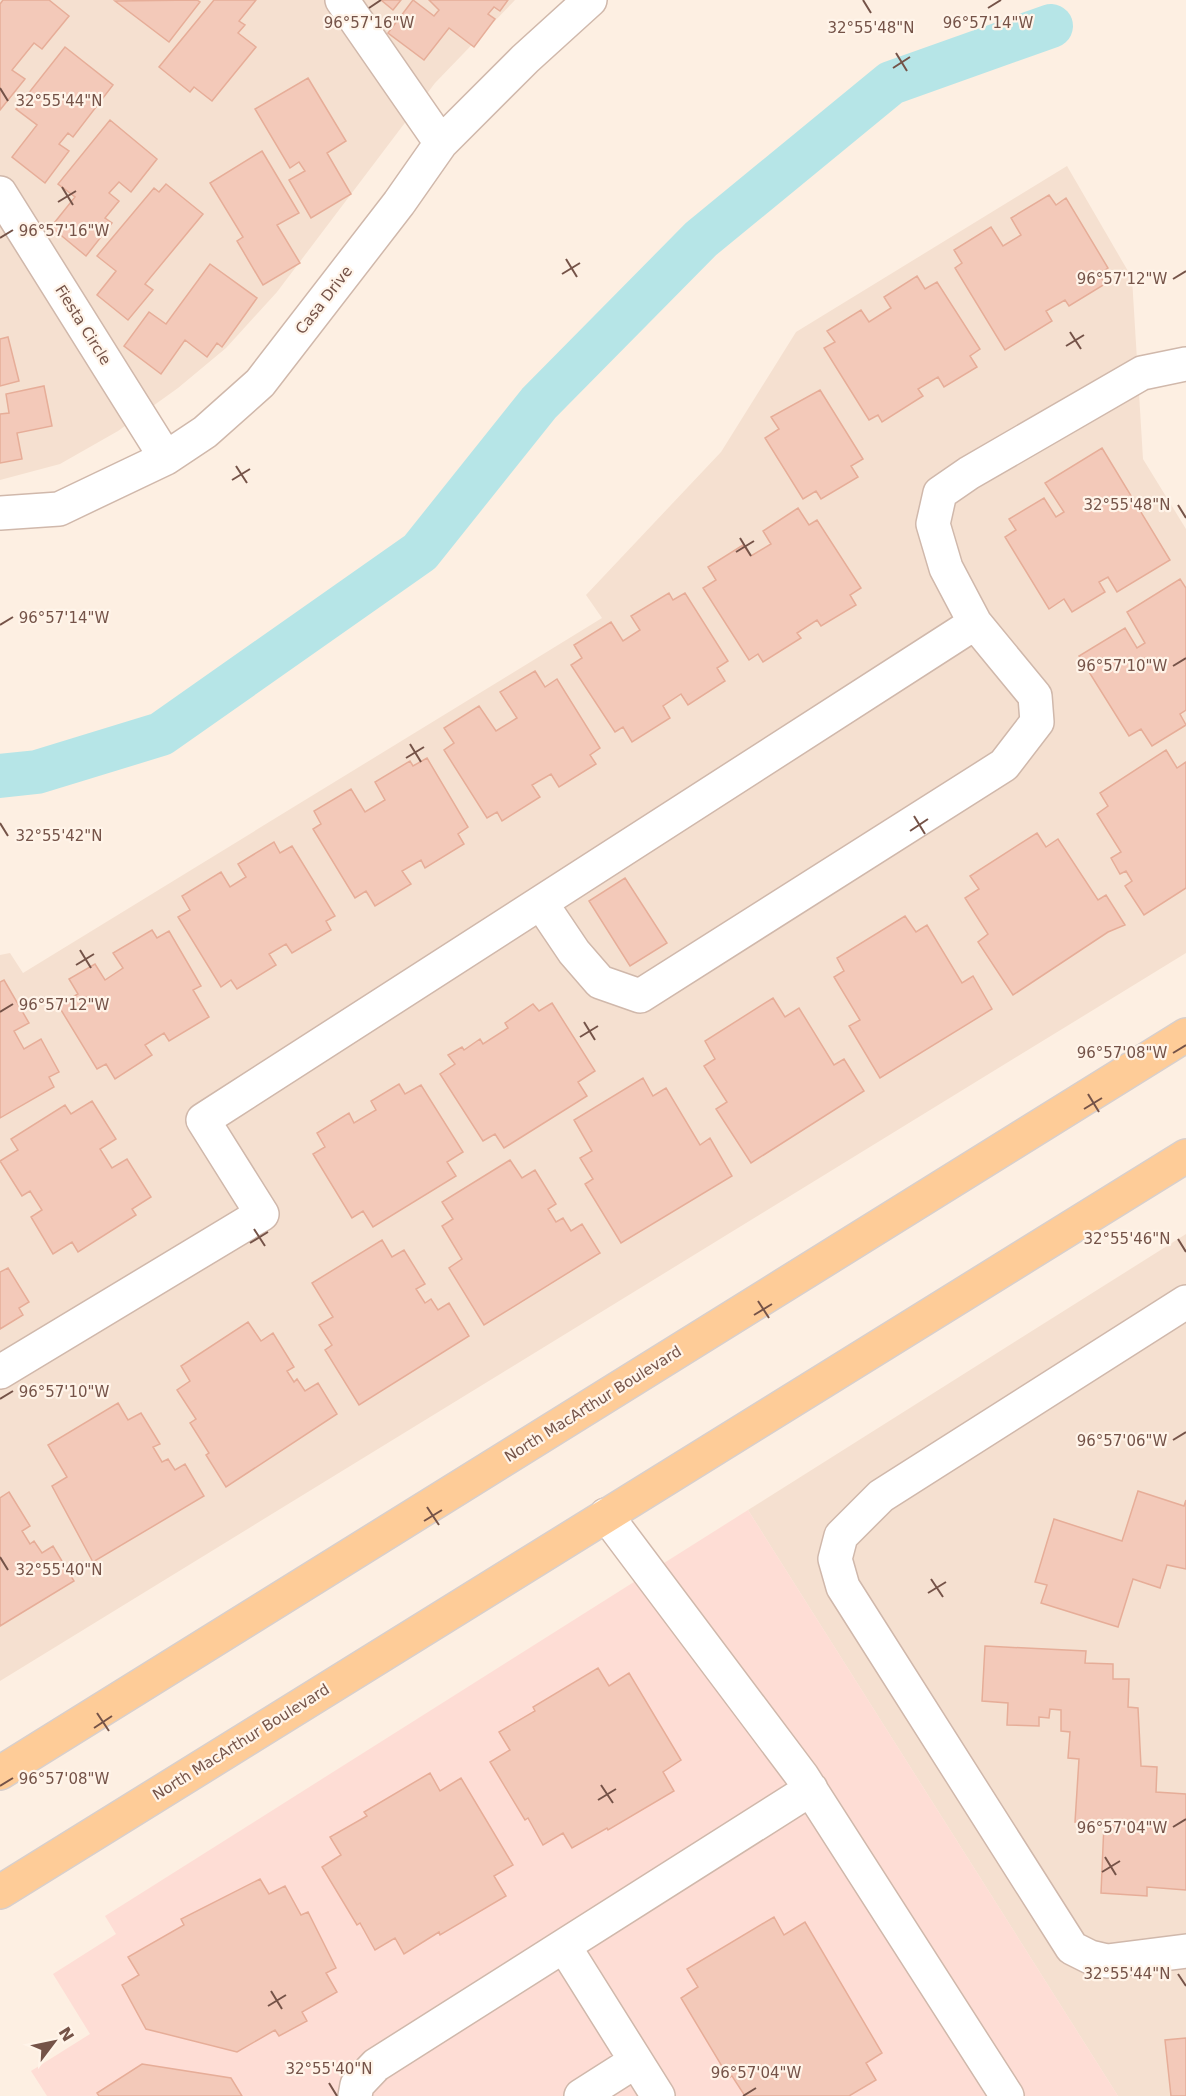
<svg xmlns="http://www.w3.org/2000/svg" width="1186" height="2096" viewBox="0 0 1186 2096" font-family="'DejaVu Sans',sans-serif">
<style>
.residential{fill:#f5e0d0}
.commercial{fill:#feddd5}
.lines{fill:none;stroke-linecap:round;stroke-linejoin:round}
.canal{stroke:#b6e5e7;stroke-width:44}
.building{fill:#f3c9b9;stroke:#e6ad98;stroke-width:1.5}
.minor-casing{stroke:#d0b8ab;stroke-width:36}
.major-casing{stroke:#d8cfcc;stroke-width:36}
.minor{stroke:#fff;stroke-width:33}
.major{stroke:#fecc98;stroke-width:33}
.ticks{fill:none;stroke:#755348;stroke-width:2}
.labels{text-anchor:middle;stroke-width:4.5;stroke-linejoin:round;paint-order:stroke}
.street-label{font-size:15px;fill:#755348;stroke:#fff4e9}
.ticks-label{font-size:15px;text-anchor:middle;fill:#755348;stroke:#fff4e9;stroke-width:4.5;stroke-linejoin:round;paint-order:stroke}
</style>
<rect width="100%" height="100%" fill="#fdefe2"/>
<path class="residential" d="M0 0H515L435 83 277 292 226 348 178 388 118 431 60 464 0 480Z
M1067 166 1132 278 1143 459 1186 529V953L0 1681V955L10 953 23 973 602 618 586 595 721 452 796 332Z
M1186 1234V2096H1118L748 1510Z"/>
<path class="commercial" d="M748 1510 1118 2096H47L31 2071 90 2034 53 1974 116 1934 105 1916Z"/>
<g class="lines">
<path class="canal" d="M0 776 37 772 161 734 420 552 539 403 701 239 891 83 1051 26"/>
</g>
<path class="building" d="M3 0H49L69 16 42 49 34 43 12 70 25 79 0 110V4Z
M197 0 200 2 169 42 115 1Z
M214 0H256L239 21 245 25 238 33 256 47 212 101 194 87 190 92 159 67Z
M381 0H401L393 10Z
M413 0 434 16 439 10 429 0H508L500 11 494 7 488 14 495 19 474 47 449 28 424 60 388 33Z
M65 47 113 85 73 137 68 133 59 144 69 151 45 183 12 157 37 125 16 109Z
M308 78 346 141 327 153 351 194 311 218 289 180 305 171 299 162 290 168 255 109Z
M110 120 157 159 131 192 119 182 109 193 119 201 105 218 112 223 86 256 51 227 75 197 58 184Z
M262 151 299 213 277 225 300 263 263 285 237 241 243 237 210 183Z
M166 184 203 214 145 284 153 290 128 320 97 295 116 271 97 256 154 188 159 192Z
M1049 195 1056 205 1066 198 1108 268 1099 274 1105 284 1069 306 1065 300 1046 311 1052 321 1005 350 955 268 962 263 954 250 991 227 1003 246 1021 235 1011 218Z
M210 264 257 298 222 347 217 343 207 357 185 340 161 374 124 346 149 312 166 324Z
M917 276 925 289 937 282 980 349 970 356 977 367 944 387 938 377 918 389 923 396 882 422 878 415 869 420 824 348 835 342 827 331 861 310 869 322 891 308 884 297Z
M8 337 19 381 0 386V339Z
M44 386 52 426 17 433 22 459 0 463V414L9 413 6 394Z
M820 390 863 459 851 466 858 477 821 499 816 491 803 499 765 438 779 429 771 417Z
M1102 448 1170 560 1117 592 1108 577 1099 582 1105 592 1072 612 1064 599 1049 609 1005 537 1016 530 1009 519 1044 498 1056 517 1064 512 1045 483Z
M798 508 809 525 817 520 861 588 850 595 856 605 821 626 817 620 797 633 801 638 763 662 758 654 749 660 703 588 716 580 708 567 743 545 751 556 771 544 763 531Z
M1180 579 1186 588V710L1180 714 1186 725 1152 746 1141 729 1129 736 1079 656 1125 628 1137 648 1145 643 1127 612Z
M669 593 673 600 685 593 728 661 717 668 725 681 688 705 681 694 663 706 670 718 632 742 623 727 615 732 571 665 582 658 574 645 611 622 623 641 640 630 631 616Z
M535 671 545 687 557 679 600 748 590 755 596 764 559 787 551 774 532 785 540 797 502 821 497 812 487 818 444 750 454 743 444 728 479 706 496 731 517 718 500 692Z
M1166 750 1177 768 1186 762V888L1144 915 1125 886 1132 881 1126 871 1120 874 1111 858 1121 852 1097 814 1108 806 1100 793Z
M427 758 468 827 458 834 464 844 425 868 421 860 402 871 411 884 375 906 366 891 355 898 313 829 321 824 314 811 351 789 365 812 385 800 375 782 410 761 413 766Z
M1037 833 1046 847 1058 839 1098 900 1106 895 1125 925 1108 932 1013 995 978 942 988 934 965 898 979 889 970 876Z
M274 842 280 853 292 846 335 916 326 921 331 930 292 953 286 944 269 954 276 965 237 989 231 980 221 987 178 917 190 910 182 896 221 872 230 887 246 877 238 864Z
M625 878 667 943 630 966 589 901Z
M905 916 916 932 927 925 962 983 973 976 992 1009 880 1078 849 1026 860 1020 834 977 844 971 837 958Z
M152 930 157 938 169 931 201 986 193 990 209 1017 169 1041 164 1033 145 1045 152 1055 115 1079 106 1064 97 1069 58 1005 78 994 69 979 95 964 105 980 123 968 113 953Z
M4 980 29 1023 14 1031 24 1049 41 1039 59 1072 49 1077 54 1087 0 1118V982Z
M773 998 785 1017 799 1008 834 1065 844 1059 864 1091 751 1163 716 1109 727 1102 704 1066 715 1059 705 1041Z
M552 1003 595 1071 578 1082 587 1096 504 1148 495 1134 483 1141 440 1074 455 1064 448 1055 462 1047 464 1050 480 1039 483 1044 508 1028 505 1023 533 1004 539 1011Z
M643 1078 653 1096 666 1088 700 1145 710 1138 732 1176 621 1243 585 1184 593 1179 580 1158 592 1151 574 1120Z
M399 1084 405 1094 421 1085 463 1152 447 1162 456 1176 373 1227 363 1211 352 1218 313 1154 325 1147 317 1133 349 1113 354 1123 376 1110 371 1101Z
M92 1101 116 1139 100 1149 112 1168 127 1159 151 1197 132 1209 136 1215 78 1252 72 1242 53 1254 31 1217 42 1210 30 1191 22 1196 0 1161 18 1150 11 1139 65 1105 71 1114Z
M510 1160 522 1178 535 1170 556 1204 548 1209 556 1222 563 1218 571 1231 582 1224 600 1253 484 1325 449 1268 462 1259 442 1226 453 1219 442 1202Z
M382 1240 392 1257 404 1250 425 1284 416 1289 425 1303 431 1299 438 1310 449 1303 469 1336 359 1405 325 1350 332 1345 319 1325 333 1317 312 1283Z
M8 1268 29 1302 19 1308 23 1315 0 1329V1272Z
M248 1322 261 1341 273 1333 294 1367 287 1371 294 1382 297 1379 305 1391 318 1383 337 1414 226 1487 206 1455 209 1453 190 1423 196 1419 177 1390 190 1381 181 1366Z
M118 1403 128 1420 141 1413 160 1444 153 1447 162 1462 168 1459 175 1470 185 1464 204 1496 93 1562 52 1486 67 1477 48 1445Z
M1138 1491 1184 1506 1186 1500V1569L1167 1565 1160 1588 1133 1579 1118 1627 1041 1603 1047 1585 1035 1582 1054 1519 1122 1541Z
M9 1492 30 1526 22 1531 30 1544 34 1541 42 1553 53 1546 74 1581 0 1626V1498Z
M985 1646 1086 1651 1085 1663 1113 1664V1679H1129L1128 1707 1138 1708 1141 1766 1157 1767 1156 1792 1186 1794V1890L1147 1887V1896L1101 1893 1104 1824 1075 1822 1079 1759 1068 1758 1070 1732 1061 1731V1710L1050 1709 1049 1718 1039 1717V1726L1007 1725 1008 1703 982 1701Z
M598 1668 609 1686 629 1673 681 1760 663 1772 674 1791 608 1830 607 1828 572 1848 563 1833 543 1845 528 1818 525 1820 490 1762 510 1750 499 1732 535 1711 533 1707Z
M430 1773 440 1791 461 1778 513 1865 494 1876 506 1896 440 1935 439 1932 404 1954 395 1938 375 1950 360 1923 357 1925 322 1867 341 1855 330 1837 367 1816 364 1812Z
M260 1879 269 1894 285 1886 301 1915 308 1912 336 1968 326 1973 337 1992 302 2012 307 2021 279 2036 275 2030 237 2052 146 2029 122 1985 139 1975 128 1957 184 1925 181 1919Z
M774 1917 784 1935 805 1922 882 2053 866 2063 876 2080 849 2096H745L732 2076 729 2078 681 1998 698 1987 687 1969Z
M1186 2038V2096H1171L1165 2040Z
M142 2064 231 2078 242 2096H99L97 2093Z"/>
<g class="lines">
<g class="minor-casing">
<path id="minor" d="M342 0 441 143
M0 193 166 458
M0 513 59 509 166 458 205 432 260 383 399 203 441 143 525 59 590 0
M541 903 574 952 600 982 640 996 1004 765 1037 722 1035 696 975 623 946 568 933 524 940 493 969 473 1142 373 1186 364
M1186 1302 881 1496 841 1536 835 1559 843 1587 1072 1948 1090 1957 1107 1961 1186 1951
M0 1372 262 1214 203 1120 975 623
M606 1515 802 1776 1007 2096
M564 1946 658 2096
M355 2096 357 2085 376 2065 811 1789
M581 2096 636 2061"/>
</g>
<g class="major-casing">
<path id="major" d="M0 1773 1186 1035
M0 1892 1186 1156"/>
</g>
<use href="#minor" class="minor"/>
<use href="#major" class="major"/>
</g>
<path class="ticks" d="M863 0 871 13M369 8 381 0M988 8 1001 0M896 53 907 71M893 68 910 57M0 88 8 101M62 187 73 205M58 202 76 191M0 238 13 230M566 259 577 277M562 274 580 263M1173 279 1186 271M1070 332 1081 349M1066 346 1084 335M236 466 247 483M232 480 250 469M1178 505 1186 518M740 538 751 556M736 552 754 541M0 625 13 617M1173 666 1186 658M410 744 421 762M406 758 424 747M914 816 925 834M0 823 8 836M910 831 928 819M80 950 91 968M76 965 94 954M0 1012 13 1004M584 1022 595 1040M580 1037 598 1026M1173 1053 1186 1045M1088 1094 1099 1112M1084 1109 1102 1098M254 1229 265 1246M1178 1239 1186 1252M250 1243 268 1232M758 1301 769 1318M754 1315 772 1304M0 1399 13 1391M1173 1440 1186 1432M427 1507 439 1525M424 1521 442 1510M0 1557 8 1570M931 1579 943 1597M928 1593 946 1582M97 1713 109 1731M94 1728 112 1716M601 1785 613 1803M0 1786 13 1778M598 1800 616 1789M1173 1827 1186 1819M1105 1857 1116 1875M1102 1872 1120 1861M1178 1974 1186 1986M271 1991 282 2009M268 2006 286 1995M329 2083 337 2096M743 2096 756 2088"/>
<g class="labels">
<g class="street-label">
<text transform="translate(324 300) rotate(-52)" y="5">Casa Drive</text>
<text transform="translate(83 325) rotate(58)" y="5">Fiesta Circle</text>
<text transform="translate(593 1404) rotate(-32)" y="5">North MacArthur Boulevard</text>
<text transform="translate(241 1742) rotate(-32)" y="5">North MacArthur Boulevard</text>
</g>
</g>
<g class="ticks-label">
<text x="369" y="28">96°57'16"W</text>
<text x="988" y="28">96°57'14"W</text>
<text x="871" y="33">32°55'48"N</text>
<text x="59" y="106">32°55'44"N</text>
<text x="64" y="236">96°57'16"W</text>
<text x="1122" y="284">96°57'12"W</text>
<text x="1127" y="510">32°55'48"N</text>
<text x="64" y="623">96°57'14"W</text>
<text x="1122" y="671">96°57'10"W</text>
<text x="59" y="841">32°55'42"N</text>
<text x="64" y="1010">96°57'12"W</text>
<text x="1122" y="1058">96°57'08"W</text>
<text x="1127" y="1244">32°55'46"N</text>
<text x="64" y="1397">96°57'10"W</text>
<text x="1122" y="1446">96°57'06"W</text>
<text x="59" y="1575">32°55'40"N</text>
<text x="64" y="1784">96°57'08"W</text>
<text x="1122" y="1833">96°57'04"W</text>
<text x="1127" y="1979">32°55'44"N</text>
<text x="329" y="2074">32°55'40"N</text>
<text x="756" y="2078">96°57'04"W</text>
</g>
<g transform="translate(54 2042) rotate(58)" stroke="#fff4e9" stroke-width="4.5" paint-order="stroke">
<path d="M0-4.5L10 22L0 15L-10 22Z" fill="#755348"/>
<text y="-9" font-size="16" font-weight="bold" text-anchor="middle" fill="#755348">N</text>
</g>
</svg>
